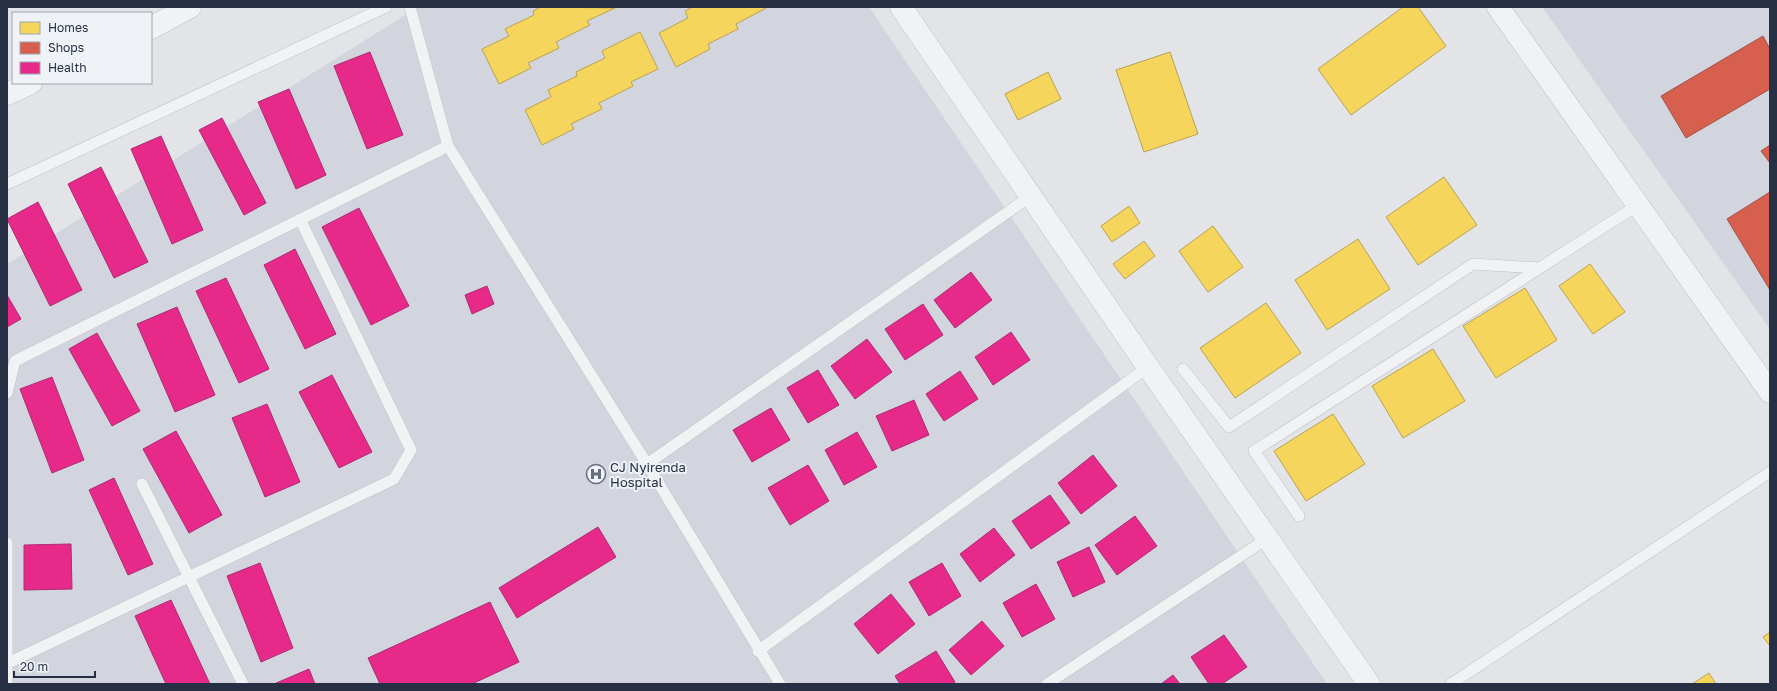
<svg xmlns="http://www.w3.org/2000/svg" width="1777" height="691" viewBox="0 0 1777 691" font-family="'Golos Text',sans-serif">
<style>
.built{fill:#d2d5dd}
.homes{fill:#f6d55c;stroke:#b8a354}
.shops{fill:#d6604d;stroke:#a1514a}
.health{fill:#e7298a;stroke:#ad2b75}
.lines{fill:none;stroke-linecap:round;stroke-linejoin:round}
.lane-casing{stroke:#bfc1c5;stroke-width:12}
.street-casing{stroke:#bfc1c5;stroke-width:23}
.lane{stroke:#f1f2f4;stroke-width:11}
.street{stroke:#f1f2f4;stroke-width:22}
.labels{text-anchor:middle;stroke-width:4;stroke-linejoin:round;paint-order:stroke}
.poi-label{font-size:13px;fill:#262f43;stroke:#eff2f7;text-anchor:start}
</style>
<rect width="100%" height="100%" fill="#e2e4e7"/>
<path class="built" d="M418 7H869L1327 684H7V264Z
M1542 7H1770V329Z"/>
<path class="homes" d="M541 7 615 8 587 21 590 25 556 42 559 48 528 63 531 68 499 84 482 49 509 36 505 29 534 15 533 11Z
M693 7H768L736 24 738 29 708 44 710 49 676 67 659 33 688 18 685 11Z
M1403 7H1418L1446 46 1351 115 1318 69Z
M640 32 658 69 631 82 633 86 599 103 602 109 571 124 574 129 542 145 525 110 551 97 548 90 577 76 576 72 605 58 602 51Z
M1170 52 1198 134 1144 152 1116 70Z
M1048 72 1061 99 1018 120 1005 94Z
M1444 177 1477 225 1418 265 1386 217Z
M1129 206 1140 223 1112 242 1101 226Z
M1213 226 1243 267 1208 292 1179 251Z
M1358 239 1390 289 1327 330 1295 280Z
M1144 241 1155 256 1125 279 1113 264Z
M1590 264 1625 312 1593 334 1559 286Z
M1525 288 1557 340 1496 378 1463 326Z
M1266 303 1301 353 1235 398 1200 348Z
M1433 349 1465 401 1403 438 1372 386Z
M1333 414 1365 464 1306 501 1274 451Z
M1770 632V646L1763 637Z
M1709 673 1716 684H1692Z"/>
<path class="shops" d="M1763 36 1770 49V89L1686 138 1661 96Z
M1770 145V163L1761 151Z
M1770 192V290L1727 219Z"/>
<path class="health" d="M370 52 403 135 367 149 334 66Z
M289 89 326 175 296 189 258 102Z
M222 118 266 203 244 215 199 130Z
M161 136 203 230 172 244 131 149Z
M101 167 148 262 114 278 68 184Z
M38 202 82 290 50 306 7 219Z
M359 208 409 306 371 325 322 227Z
M295 249 336 334 305 349 264 265Z
M971 272 992 300 955 328 934 300Z
M226 278 269 369 239 383 196 291Z
M487 286 494 304 472 314 465 295Z
M7 295 21 319 7 327Z
M923 304 943 335 905 360 885 329Z
M177 307 215 395 175 412 137 324Z
M1011 332 1030 360 993 385 975 357Z
M97 333 140 411 112 426 69 349Z
M867 339 892 372 855 399 831 366Z
M818 370 839 405 808 423 787 388Z
M960 371 978 399 944 421 926 394Z
M332 375 372 452 339 468 299 392Z
M52 377 84 460 52 473 20 389Z
M914 400 929 435 892 451 876 416Z
M267 404 300 482 265 497 232 418Z
M771 408 790 440 752 462 733 430Z
M176 431 222 515 189 533 143 449Z
M857 432 877 467 844 485 825 450Z
M1093 455 1117 486 1081 514 1058 483Z
M808 465 829 501 790 525 768 488Z
M114 478 153 564 128 575 89 490Z
M1050 495 1070 523 1031 549 1012 521Z
M1135 516 1157 546 1117 575 1095 545Z
M598 527 616 557 517 618 499 588Z
M994 528 1015 555 980 582 960 554Z
M71 544 72 589 24 590V545Z
M1089 547 1105 582 1073 597 1057 562Z
M260 563 293 648 261 662 227 576Z
M942 563 961 596 929 616 909 582Z
M1036 584 1055 619 1022 637 1003 603Z
M891 594 915 624 878 654 854 624Z
M171 600 210 684H166L135 616Z
M490 602 519 662 472 684H380L368 658Z
M982 621 1004 646 971 675 949 650Z
M1224 635 1247 667 1222 684H1209L1191 657Z
M936 651 955 682 952 684H900L895 676Z
M309 669 315 684H274Z
M1173 675 1180 684H1161Z"/>
<g class="lines">
<g class="lane-casing">
<path id="lane" d="M410 7 448 146 647 464 780 684
M7 184 386 7
M1183 369 1229 427 1473 264 1540 268
M7 393 15 361 448 146
M647 464 1031 196
M142 484 243 684
M1299 516 1254 451 1638 205
M7 543V684
M758 651 1148 367
M8 663 394 479 411 450 300 219
M1047 684 1268 538
M1451 684 1770 472"/>
</g>
<g class="street-casing">
<path id="street" d="M901 7 1148 367 1369 684
M1498 7 1770 392
M151 28 190 7
M7 94 31 83"/>
</g>
<use href="#lane" class="lane"/>
<use href="#street" class="street"/>
</g>
<defs>
<g id="hospital-ring" transform="scale(1)"><circle r="9.5" fill="#eff2f7" stroke="#686e7c" stroke-width="1.5"/><path d="M-5-5h3v3.5h4V-5h3V5h-3V1.5h-4V5h-3Z" fill="#686e7c"/></g>
</defs>
<g fill-rule="evenodd">
<use href="#hospital-ring" x="596" y="474"/>
</g>
<g class="labels">
<g class="poi-label">
<text x="610" y="472">CJ Nyirenda<tspan x="610" dy="15">Hospital</tspan></text>
</g>
</g>
<rect width="1777" height="691" fill="none" stroke="#262f43" stroke-width="16"/>
<rect x="12" y="12" width="140" height="72" fill="#eff2f7" stroke="#9fa4af"/>
<rect x="20" y="22" width="20" height="12" fill="#f6d55c" stroke="#9fa4af"/>
<text x="48" y="32" font-size="12" fill="#262f43">Homes</text>
<rect x="20" y="42" width="20" height="12" fill="#d6604d" stroke="#9fa4af"/>
<text x="48" y="52" font-size="12" fill="#262f43">Shops</text>
<rect x="20" y="62" width="20" height="12" fill="#e7298a" stroke="#9fa4af"/>
<text x="48" y="72" font-size="12" fill="#262f43">Health</text>
<path d="M14 671v6h81v-6" fill="none" stroke="#262f43" stroke-width="2"/>
<text x="20" y="671" font-size="12" fill="#262f43" stroke="#eff2f7" stroke-width="3" paint-order="stroke">20 m</text>
</svg>
